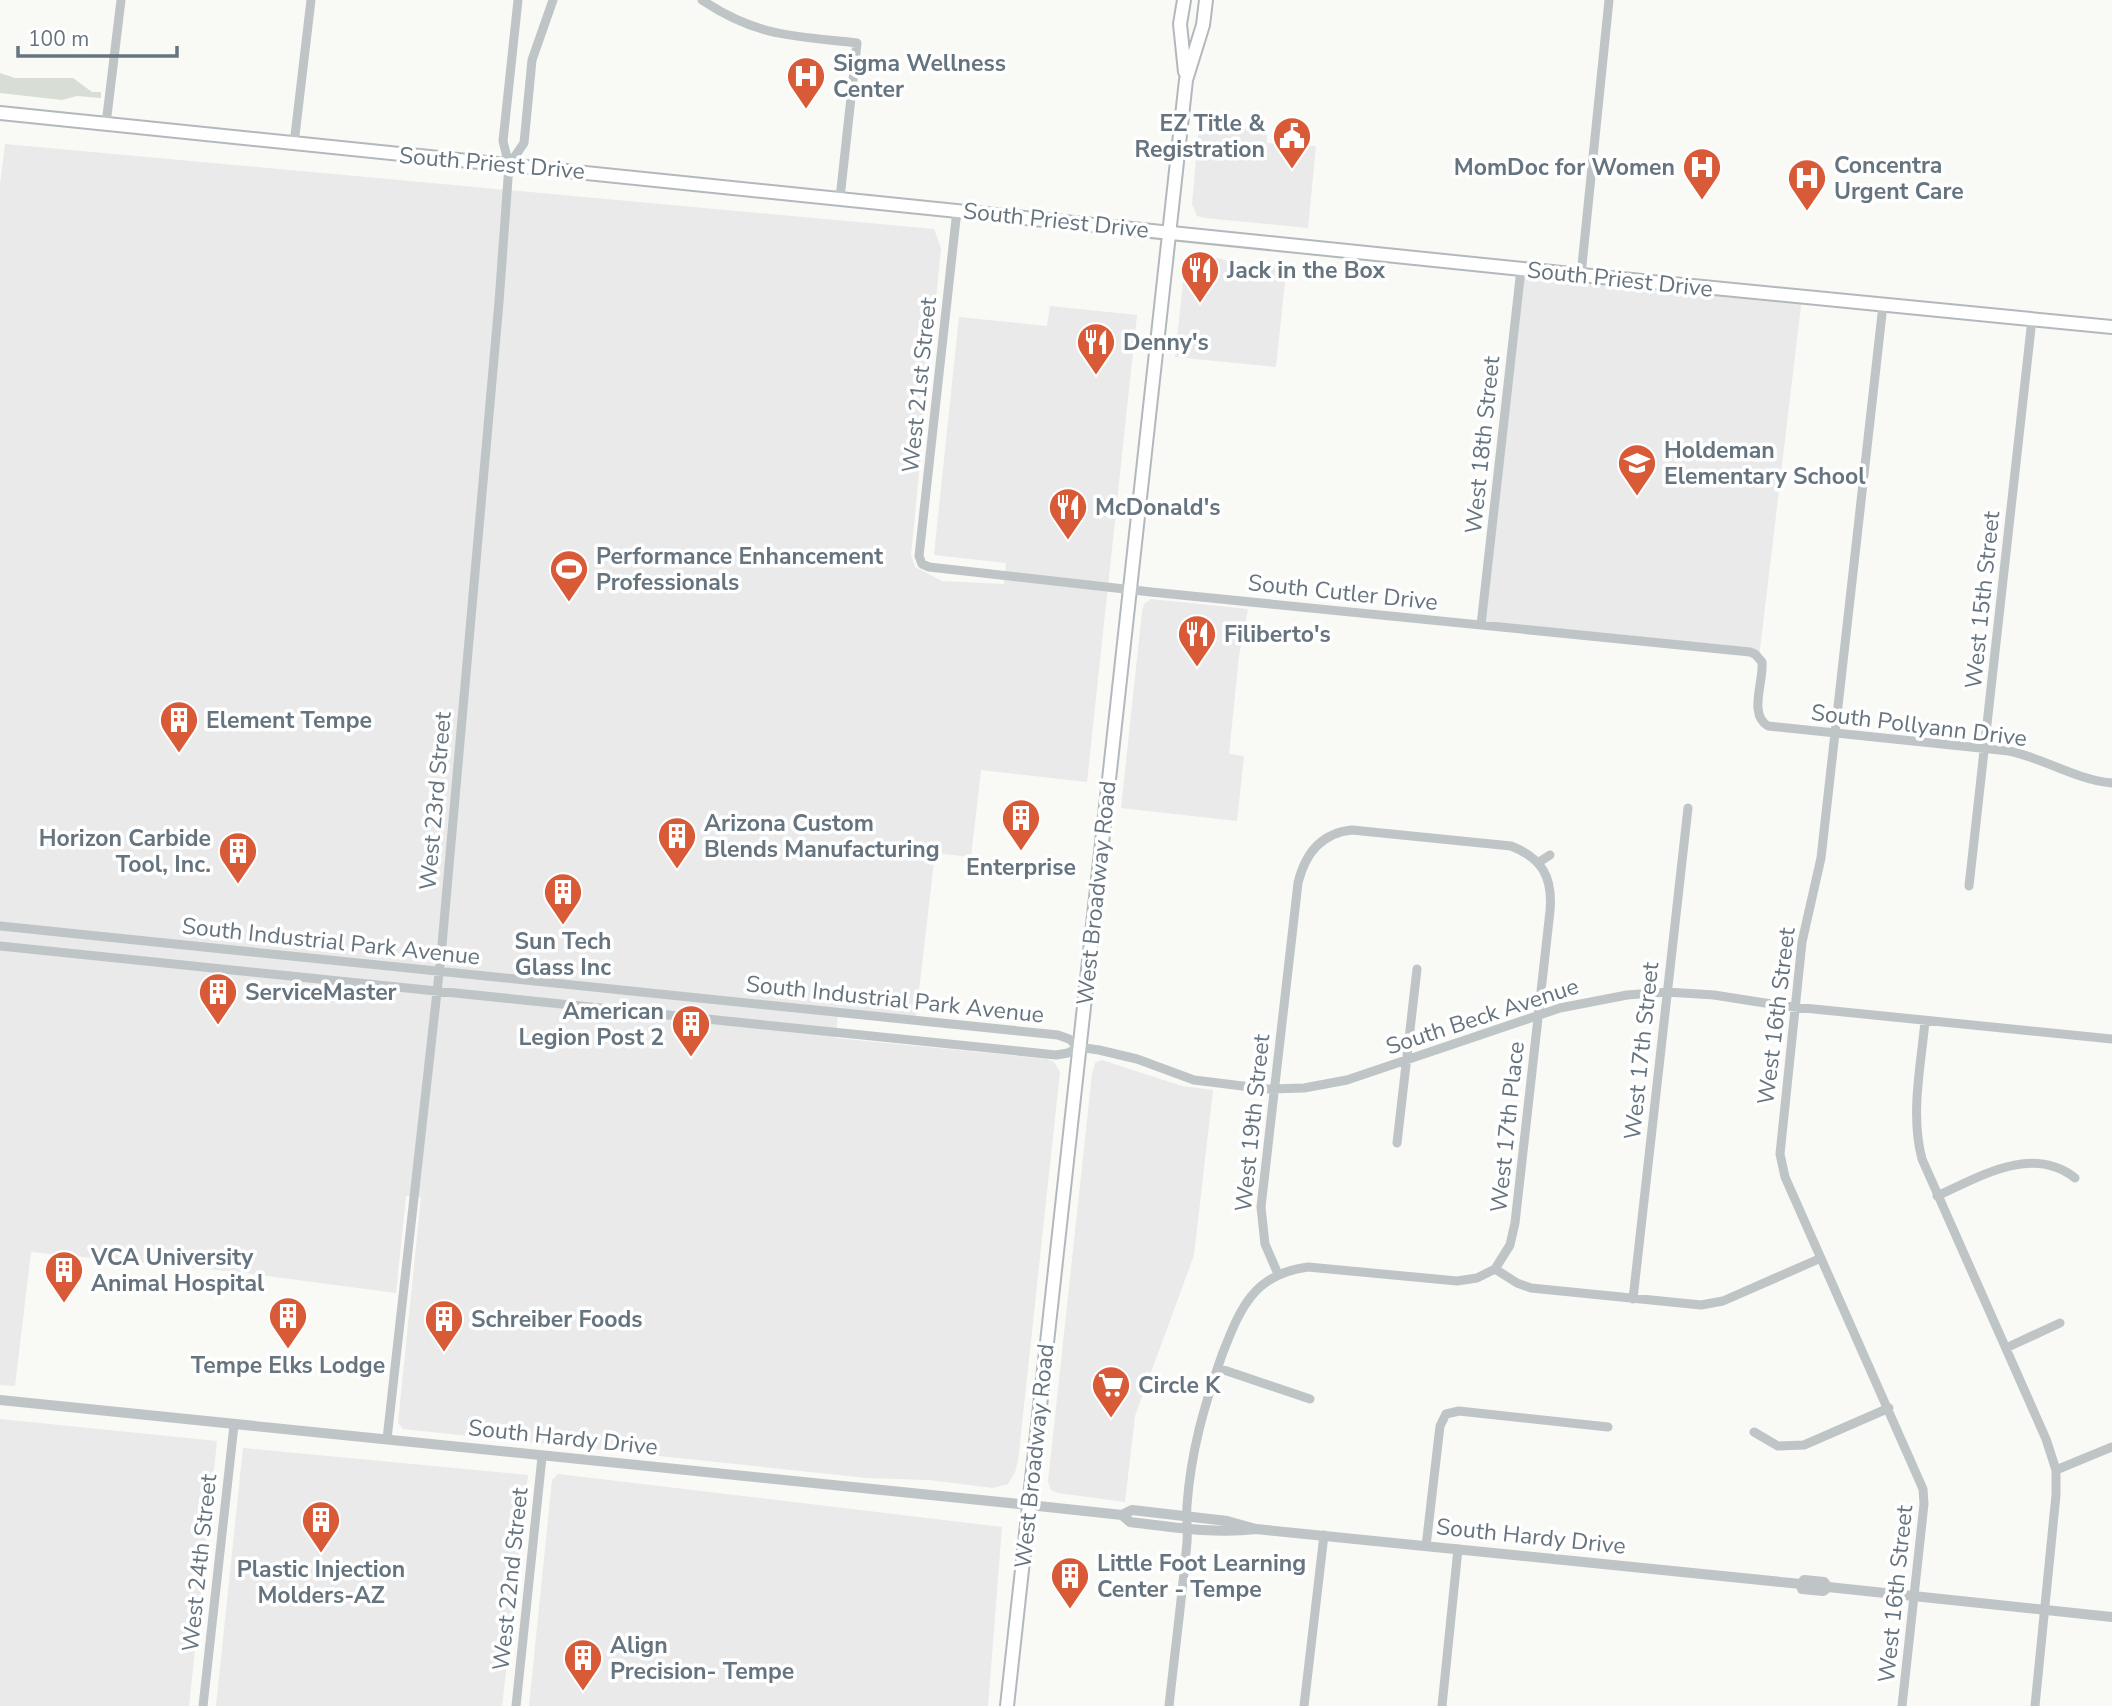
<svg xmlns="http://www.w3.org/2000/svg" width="2112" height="1706" viewBox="0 0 2112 1706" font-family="'Nunito Sans',sans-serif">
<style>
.built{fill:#e9eae9}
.green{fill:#d8ddd6}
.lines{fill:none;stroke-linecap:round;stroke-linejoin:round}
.secondary-casing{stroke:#b2b8bc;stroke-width:16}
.minor{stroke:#bfc4c7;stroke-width:9}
.tertiary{stroke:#bfc4c7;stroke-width:10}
.secondary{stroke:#fff;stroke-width:12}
.labels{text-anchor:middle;stroke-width:7;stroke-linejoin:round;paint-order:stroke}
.poi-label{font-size:23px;font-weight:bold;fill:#65747f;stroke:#fff;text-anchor:start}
.street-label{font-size:23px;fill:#65747f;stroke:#fff}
</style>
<rect width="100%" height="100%" fill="#f9f9f6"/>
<path class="built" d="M1199 125 1267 131V143L1316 146 1308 228 1205 218 1197 216 1192 204Z
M5 144 934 229 941 248 911 555 915 567 942 581 1004 584 1006 563 934 555 959 317 1047 326 1050 306 1137 315 1087 782 981 770 971 857 935 853 916 1016 838 1009 836 1038 1047 1059 1054 1062 1060 1072 1018 1461 1015 1472 1008 1484 993 1488 929 1480 867 1478 403 1429 398 1423 421 1197 406 1196 396 1293 229 1271 31 1252 15 1386 0 1385V184Z
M1198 253 1236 263 1263 266 1287 262 1276 367 1175 357 1185 264 1188 258Z
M1521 269 1802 297 1759 658 1755 654 1481 625Z
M1151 599 1248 609 1239 656 1229 754 1244 756 1237 821 1121 808 1142 612 1144 604Z
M1102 1060 1182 1086 1213 1090 1194 1255 1135 1416 1125 1502 1058 1493 1051 1490 1048 1482 1092 1074 1095 1063Z
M0 1419 217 1441 189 1706H0Z
M243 1448 528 1475 502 1706H216Z
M558 1474 1002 1527 988 1706H529L552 1480Z"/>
<path class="green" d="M0 73 15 78H73L92 92H101V98L77 96 62 100 0 93Z"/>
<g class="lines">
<g class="secondary-casing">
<path id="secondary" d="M1184 0 1180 24 1185 72
M0 113 1581 275 2112 327
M1007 1706 1186 80 1203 25 1206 0"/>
</g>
<path class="minor" d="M702 0C757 37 794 36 857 43L840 198
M106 124 121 0
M294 144 311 0
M509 165 524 143 532 60 553 0
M957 210 919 556 922 564 929 567 1151 592 1750 652 1755 654 1762 662C1764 682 1748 714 1768 726L2009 751C2044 758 2076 780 2112 783
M1581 275 1609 0
M1883 305 1821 858 1802 942 1780 1154 1785 1177 1923 1489 1924 1504 1902 1706
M1481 625 1521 269
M1539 862 1550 855
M1969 886 2032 319
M0 926 1058 1035 1069 1039 1078 1047
M0 946 1056 1055 1068 1053 1078 1047
M1925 1021C1921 1066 1910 1114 1922 1159L2046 1439 2056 1470V1495L2035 1706
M1078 1047 1099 1050 1137 1059 1194 1080 1267 1089 1304 1088 1347 1080 1560 1008 1627 995 1667 992 1714 995 1784 1006 2112 1039
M1397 1143 1417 969
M1937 1196C1979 1177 2032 1144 2075 1178
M1278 1274 1265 1244 1261 1207 1298 883C1305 854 1321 833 1352 830L1511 846C1542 858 1553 877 1550 911L1515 1223 1510 1245 1495 1269
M1633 1299 1688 808
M2006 1348 2060 1323
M1218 1368 1310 1399
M1754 1432 1778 1446 1804 1445 1889 1408
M387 1439 441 956 499 302 509 165 503 141 518 0
M2056 1470 2112 1447
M1426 1546 1440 1426 1446 1414 1459 1411 1608 1427
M203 1706 234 1425
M516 1706 542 1457
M1169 1706C1175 1651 1182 1597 1187 1542 1188 1530 1186 1517 1187 1505 1191 1451 1204 1406 1222 1355 1240 1309 1253 1274 1308 1267L1457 1281 1477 1278 1495 1269 1517 1283 1531 1288 1701 1305 1723 1301 1821 1258
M1304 1706 1324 1535
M1442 1706 1458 1549"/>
<path class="tertiary" d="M0 1400 1029 1505 1122 1515 1130 1522C1172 1527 1214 1534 1256 1529
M1122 1515 1132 1510 1227 1521 1256 1529 1801 1584 1802 1589 1823 1591 1828 1587 2112 1617
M1801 1584 1804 1580 1824 1582 1828 1587"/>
<use href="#secondary" class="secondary"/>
</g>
<defs>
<g id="hospital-pin" transform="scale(2.0125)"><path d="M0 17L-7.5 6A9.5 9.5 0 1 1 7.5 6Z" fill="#d95a36" stroke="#fff"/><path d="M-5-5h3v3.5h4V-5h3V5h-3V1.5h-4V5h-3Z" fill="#fff"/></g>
<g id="civic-pin" transform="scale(2.0125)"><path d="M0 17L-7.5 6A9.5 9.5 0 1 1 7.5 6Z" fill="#d95a36" stroke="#fff"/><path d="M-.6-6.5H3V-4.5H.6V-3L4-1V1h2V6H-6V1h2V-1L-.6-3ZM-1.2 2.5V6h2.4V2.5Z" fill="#fff"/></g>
<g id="restaurant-pin" transform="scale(2.0125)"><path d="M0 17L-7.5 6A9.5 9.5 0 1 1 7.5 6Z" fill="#d95a36" stroke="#fff"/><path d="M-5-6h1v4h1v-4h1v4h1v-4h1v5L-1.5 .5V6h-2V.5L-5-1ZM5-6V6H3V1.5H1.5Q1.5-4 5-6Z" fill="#fff"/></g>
<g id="school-pin" transform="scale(2.0125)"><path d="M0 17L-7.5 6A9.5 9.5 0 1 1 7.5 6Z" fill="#d95a36" stroke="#fff"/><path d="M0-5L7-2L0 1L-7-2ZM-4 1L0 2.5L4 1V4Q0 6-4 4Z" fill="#fff"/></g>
<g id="stadium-pin" transform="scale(2.0125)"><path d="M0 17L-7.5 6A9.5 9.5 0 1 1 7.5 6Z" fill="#d95a36" stroke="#fff"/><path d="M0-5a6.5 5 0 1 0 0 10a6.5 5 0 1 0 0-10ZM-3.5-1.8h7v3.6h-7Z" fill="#fff"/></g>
<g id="building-pin" transform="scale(2.0125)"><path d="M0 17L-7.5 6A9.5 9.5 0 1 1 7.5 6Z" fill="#d95a36" stroke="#fff"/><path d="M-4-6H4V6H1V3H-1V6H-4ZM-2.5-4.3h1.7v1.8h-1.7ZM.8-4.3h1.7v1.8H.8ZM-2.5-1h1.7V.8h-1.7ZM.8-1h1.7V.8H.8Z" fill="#fff"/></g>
<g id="supermarket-pin" transform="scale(2.0125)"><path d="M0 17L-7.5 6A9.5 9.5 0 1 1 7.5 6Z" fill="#d95a36" stroke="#fff"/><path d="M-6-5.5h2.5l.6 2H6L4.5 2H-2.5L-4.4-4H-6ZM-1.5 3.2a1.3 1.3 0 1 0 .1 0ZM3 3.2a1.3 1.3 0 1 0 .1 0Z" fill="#fff"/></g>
</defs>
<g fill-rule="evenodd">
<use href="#hospital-pin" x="806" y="76"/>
<use href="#civic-pin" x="1292" y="136"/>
<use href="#hospital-pin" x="1702" y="167"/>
<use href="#hospital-pin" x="1807" y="178"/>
<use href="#restaurant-pin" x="1200" y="270"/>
<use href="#restaurant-pin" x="1096" y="342"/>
<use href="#school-pin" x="1637" y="463"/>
<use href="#restaurant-pin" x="1068" y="507"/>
<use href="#stadium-pin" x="569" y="569"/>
<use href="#restaurant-pin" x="1197" y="634"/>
<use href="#building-pin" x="179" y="720"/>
<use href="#building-pin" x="1021" y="818"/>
<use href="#building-pin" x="677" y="836"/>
<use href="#building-pin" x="238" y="851"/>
<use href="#building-pin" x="563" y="892"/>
<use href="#building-pin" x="218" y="992"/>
<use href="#building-pin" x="691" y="1024"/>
<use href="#building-pin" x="64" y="1270"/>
<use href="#building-pin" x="288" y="1316"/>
<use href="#building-pin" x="444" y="1319"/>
<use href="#supermarket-pin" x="1111" y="1385"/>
<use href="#building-pin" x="321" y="1520"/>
<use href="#building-pin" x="1070" y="1576"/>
<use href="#building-pin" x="583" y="1658"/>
</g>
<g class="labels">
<g class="poi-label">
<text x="833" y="71">Sigma Wellness<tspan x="833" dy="26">Center</tspan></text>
<text x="1265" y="131" text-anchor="end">EZ Title &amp;<tspan x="1265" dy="26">Registration</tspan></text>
<text x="1834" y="173">Concentra<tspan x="1834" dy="26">Urgent Care</tspan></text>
<text x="1675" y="175" text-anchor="end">MomDoc for Women</text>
<text x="1227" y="278">Jack in the Box</text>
<text x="1123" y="350">Denny's</text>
<text x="1664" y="458">Holdeman<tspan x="1664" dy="26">Elementary School</tspan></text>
<text x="1095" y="515">McDonald's</text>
<text x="596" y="564">Performance Enhancement<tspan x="596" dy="26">Professionals</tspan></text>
<text x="1224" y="642">Filiberto's</text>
<text x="206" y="728">Element Tempe</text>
<text x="704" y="831">Arizona Custom<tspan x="704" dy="26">Blends Manufacturing</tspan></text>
<text x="211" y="846" text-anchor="end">Horizon Carbide<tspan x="211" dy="26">Tool, Inc.</tspan></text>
<text x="1021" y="875" text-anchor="middle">Enterprise</text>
<text x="563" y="949" text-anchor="middle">Sun Tech<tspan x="563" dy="26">Glass Inc</tspan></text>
<text x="245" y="1000">ServiceMaster</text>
<text x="664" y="1019" text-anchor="end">American<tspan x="664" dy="26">Legion Post 2</tspan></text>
<text x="91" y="1265">VCA University<tspan x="91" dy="26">Animal Hospital</tspan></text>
<text x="471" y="1327">Schreiber Foods</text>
<text x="288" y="1373" text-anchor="middle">Tempe Elks Lodge</text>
<text x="1138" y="1393">Circle K</text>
<text x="1097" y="1571">Little Foot Learning<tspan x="1097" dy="26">Center - Tempe</tspan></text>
<text x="321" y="1577" text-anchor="middle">Plastic Injection<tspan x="321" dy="26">Molders-AZ</tspan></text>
<text x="610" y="1653">Align<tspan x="610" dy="26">Precision- Tempe</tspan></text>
</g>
<g class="street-label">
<text transform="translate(492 163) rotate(5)" y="8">South Priest Drive</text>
<text transform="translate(1056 220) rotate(6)" y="8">South Priest Drive</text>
<text transform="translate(1620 279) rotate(6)" y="8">South Priest Drive</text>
<text transform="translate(919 385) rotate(-84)" y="8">West 21st Street</text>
<text transform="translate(1482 445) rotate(-84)" y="8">West 18th Street</text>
<text transform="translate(1343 592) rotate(6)" y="8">South Cutler Drive</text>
<text transform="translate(1982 600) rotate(-84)" y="8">West 15th Street</text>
<text transform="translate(1919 725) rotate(7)" y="8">South Pollyann Drive</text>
<text transform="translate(435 801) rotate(-85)" y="8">West 23rd Street</text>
<text transform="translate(1096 893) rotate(-84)" y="8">West Broadway Road</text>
<text transform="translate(331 941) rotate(6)" y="8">South Industrial Park Avenue</text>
<text transform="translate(895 999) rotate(6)" y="8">South Industrial Park Avenue</text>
<text transform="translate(1482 1016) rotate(-18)" y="8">South Beck Avenue</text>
<text transform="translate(1776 1016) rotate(-83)" y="8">West 16th Street</text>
<text transform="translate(1641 1051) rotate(-84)" y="8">West 17th Street</text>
<text transform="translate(1252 1123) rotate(-84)" y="8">West 19th Street</text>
<text transform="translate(1507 1127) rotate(-84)" y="8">West 17th Place</text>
<text transform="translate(563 1437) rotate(6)" y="8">South Hardy Drive</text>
<text transform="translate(1034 1456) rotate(-84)" y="8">West Broadway Road</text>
<text transform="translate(1531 1536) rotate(6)" y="8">South Hardy Drive</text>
<text transform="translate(199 1563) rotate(-84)" y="8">West 24th Street</text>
<text transform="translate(510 1579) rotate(-84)" y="8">West 22nd Street</text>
<text transform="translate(1895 1594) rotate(-84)" y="8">West 16th Street</text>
</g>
</g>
<path d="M18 46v10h159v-10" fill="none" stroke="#65747f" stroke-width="3.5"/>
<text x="28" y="46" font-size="21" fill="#65747f" stroke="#ffffff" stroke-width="5" paint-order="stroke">100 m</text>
</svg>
